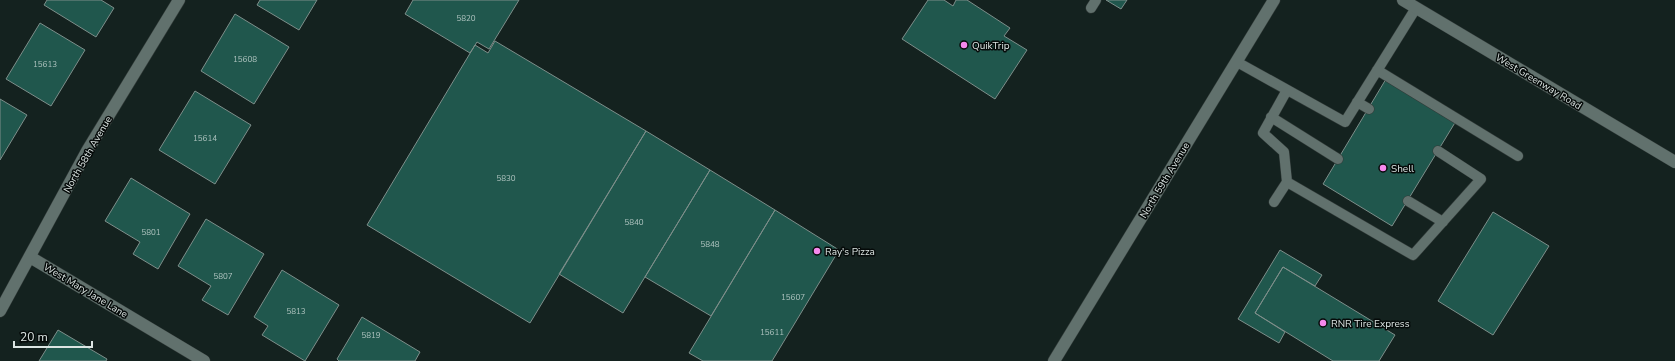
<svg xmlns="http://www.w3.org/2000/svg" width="1675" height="361" viewBox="0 0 1675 361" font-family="'Nunito Sans',sans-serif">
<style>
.building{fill:#20574d;stroke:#7d8e8a}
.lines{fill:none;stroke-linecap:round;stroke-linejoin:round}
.service-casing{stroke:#323b39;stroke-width:11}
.minor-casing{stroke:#323b39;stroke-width:13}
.secondary-casing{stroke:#323b39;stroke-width:13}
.service{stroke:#61716d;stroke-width:10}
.minor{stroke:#61716d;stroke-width:12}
.secondary{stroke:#61716d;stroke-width:12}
.poi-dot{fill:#f688ed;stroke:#050a09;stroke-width:1.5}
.labels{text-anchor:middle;stroke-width:3;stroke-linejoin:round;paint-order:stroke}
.number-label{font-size:8px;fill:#adc2be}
.poi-label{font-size:10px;fill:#dce5e3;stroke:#050a09;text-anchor:start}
.street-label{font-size:10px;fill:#dce5e3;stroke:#050a09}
</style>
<rect width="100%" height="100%" fill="#14221f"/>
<path class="building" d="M47 0H101L114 8 96 37 44 5Z
M260 0H317L299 30 257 5Z
M413 0H519L489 49 477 42 470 53 405 14Z
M928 0H944L953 6 956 0H967L1010 28 1004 36 1027 50 995 99 902 39Z
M1106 0H1127L1121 9Z
M235 14 289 47 254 104 201 71Z
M40 23 85 50 51 106 6 79Z
M495 41 646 131 530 323 367 225 475 45 488 53Z
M1386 79 1456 121 1392 226 1323 184Z
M195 91 251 125 215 184 159 150Z
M0 99 27 115 0 160Z
M646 131 710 170 623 313 559 274Z
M710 170 775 210 711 316 645 277Z
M131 178 190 214 158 269 133 254 140 242 105 221Z
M775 210 839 250 772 361H703L689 353Z
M1493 212 1549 246 1493 335 1438 301Z
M206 219 264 254 228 315 202 300 211 286 178 266Z
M1280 250 1322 275 1315 286 1283 267 1255 313 1285 332 1279 343 1238 319Z
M1283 267 1395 335 1379 361H1333L1255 313Z
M282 270 339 305 305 361 262 335 268 326 254 317Z
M362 317 420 352 415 361H339L337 359Z
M58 330 107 359 106 361H39Z"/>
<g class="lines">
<g class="service-casing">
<path id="service" d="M1091 8 1096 0
M1237 62 1345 122 1416 8
M1377 70 1518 156
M1357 102 1369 109
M1271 117 1338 159
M1287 182 1284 152 1263 133 1287 90
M1408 201 1443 222
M1274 202 1287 182 1413 255 1481 179 1438 151"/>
</g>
<g class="minor-casing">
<path id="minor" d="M30 257 204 361
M0 311 87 151 179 0"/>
</g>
<g class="secondary-casing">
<path id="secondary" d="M1403 0 1675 162
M1054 361 1274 0"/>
</g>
<use href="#service" class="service"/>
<use href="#minor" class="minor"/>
<use href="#secondary" class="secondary"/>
</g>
<g class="poi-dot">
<circle cx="964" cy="45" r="4"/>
<circle cx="1383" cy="168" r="4"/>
<circle cx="817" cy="251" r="4"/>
<circle cx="1323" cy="323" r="4"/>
</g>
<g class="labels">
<g class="number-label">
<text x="466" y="21">5820</text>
<text x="245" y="62">15608</text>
<text x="45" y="67">15613</text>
<text x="205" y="141">15614</text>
<text x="506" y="181">5830</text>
<text x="634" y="225">5840</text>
<text x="151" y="235">5801</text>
<text x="710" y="247">5848</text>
<text x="223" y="279">5807</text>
<text x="793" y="300">15607</text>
<text x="296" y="314">5813</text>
<text x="772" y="335">15611</text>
<text x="371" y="338">5819</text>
</g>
<g class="poi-label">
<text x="972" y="49">QuikTrip</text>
<text x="1391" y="172">Shell</text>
<text x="825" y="255">Ray's Pizza</text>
<text x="1331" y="327">RNR Tire Express</text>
</g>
<g class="street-label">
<text transform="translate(1539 81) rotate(31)" y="4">West Greenway Road</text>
<text transform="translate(87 154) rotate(-60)" y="4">North 58th Avenue</text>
<text transform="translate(1164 180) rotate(-59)" y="4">North 59th Avenue</text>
<text transform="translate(86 290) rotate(31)" y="4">West Mary Jane Lane</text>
</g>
</g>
<path d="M14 341v6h78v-6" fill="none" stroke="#dce5e3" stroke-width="2"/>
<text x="20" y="341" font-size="12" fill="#dce5e3" stroke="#050a09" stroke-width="3" paint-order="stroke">20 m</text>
</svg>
